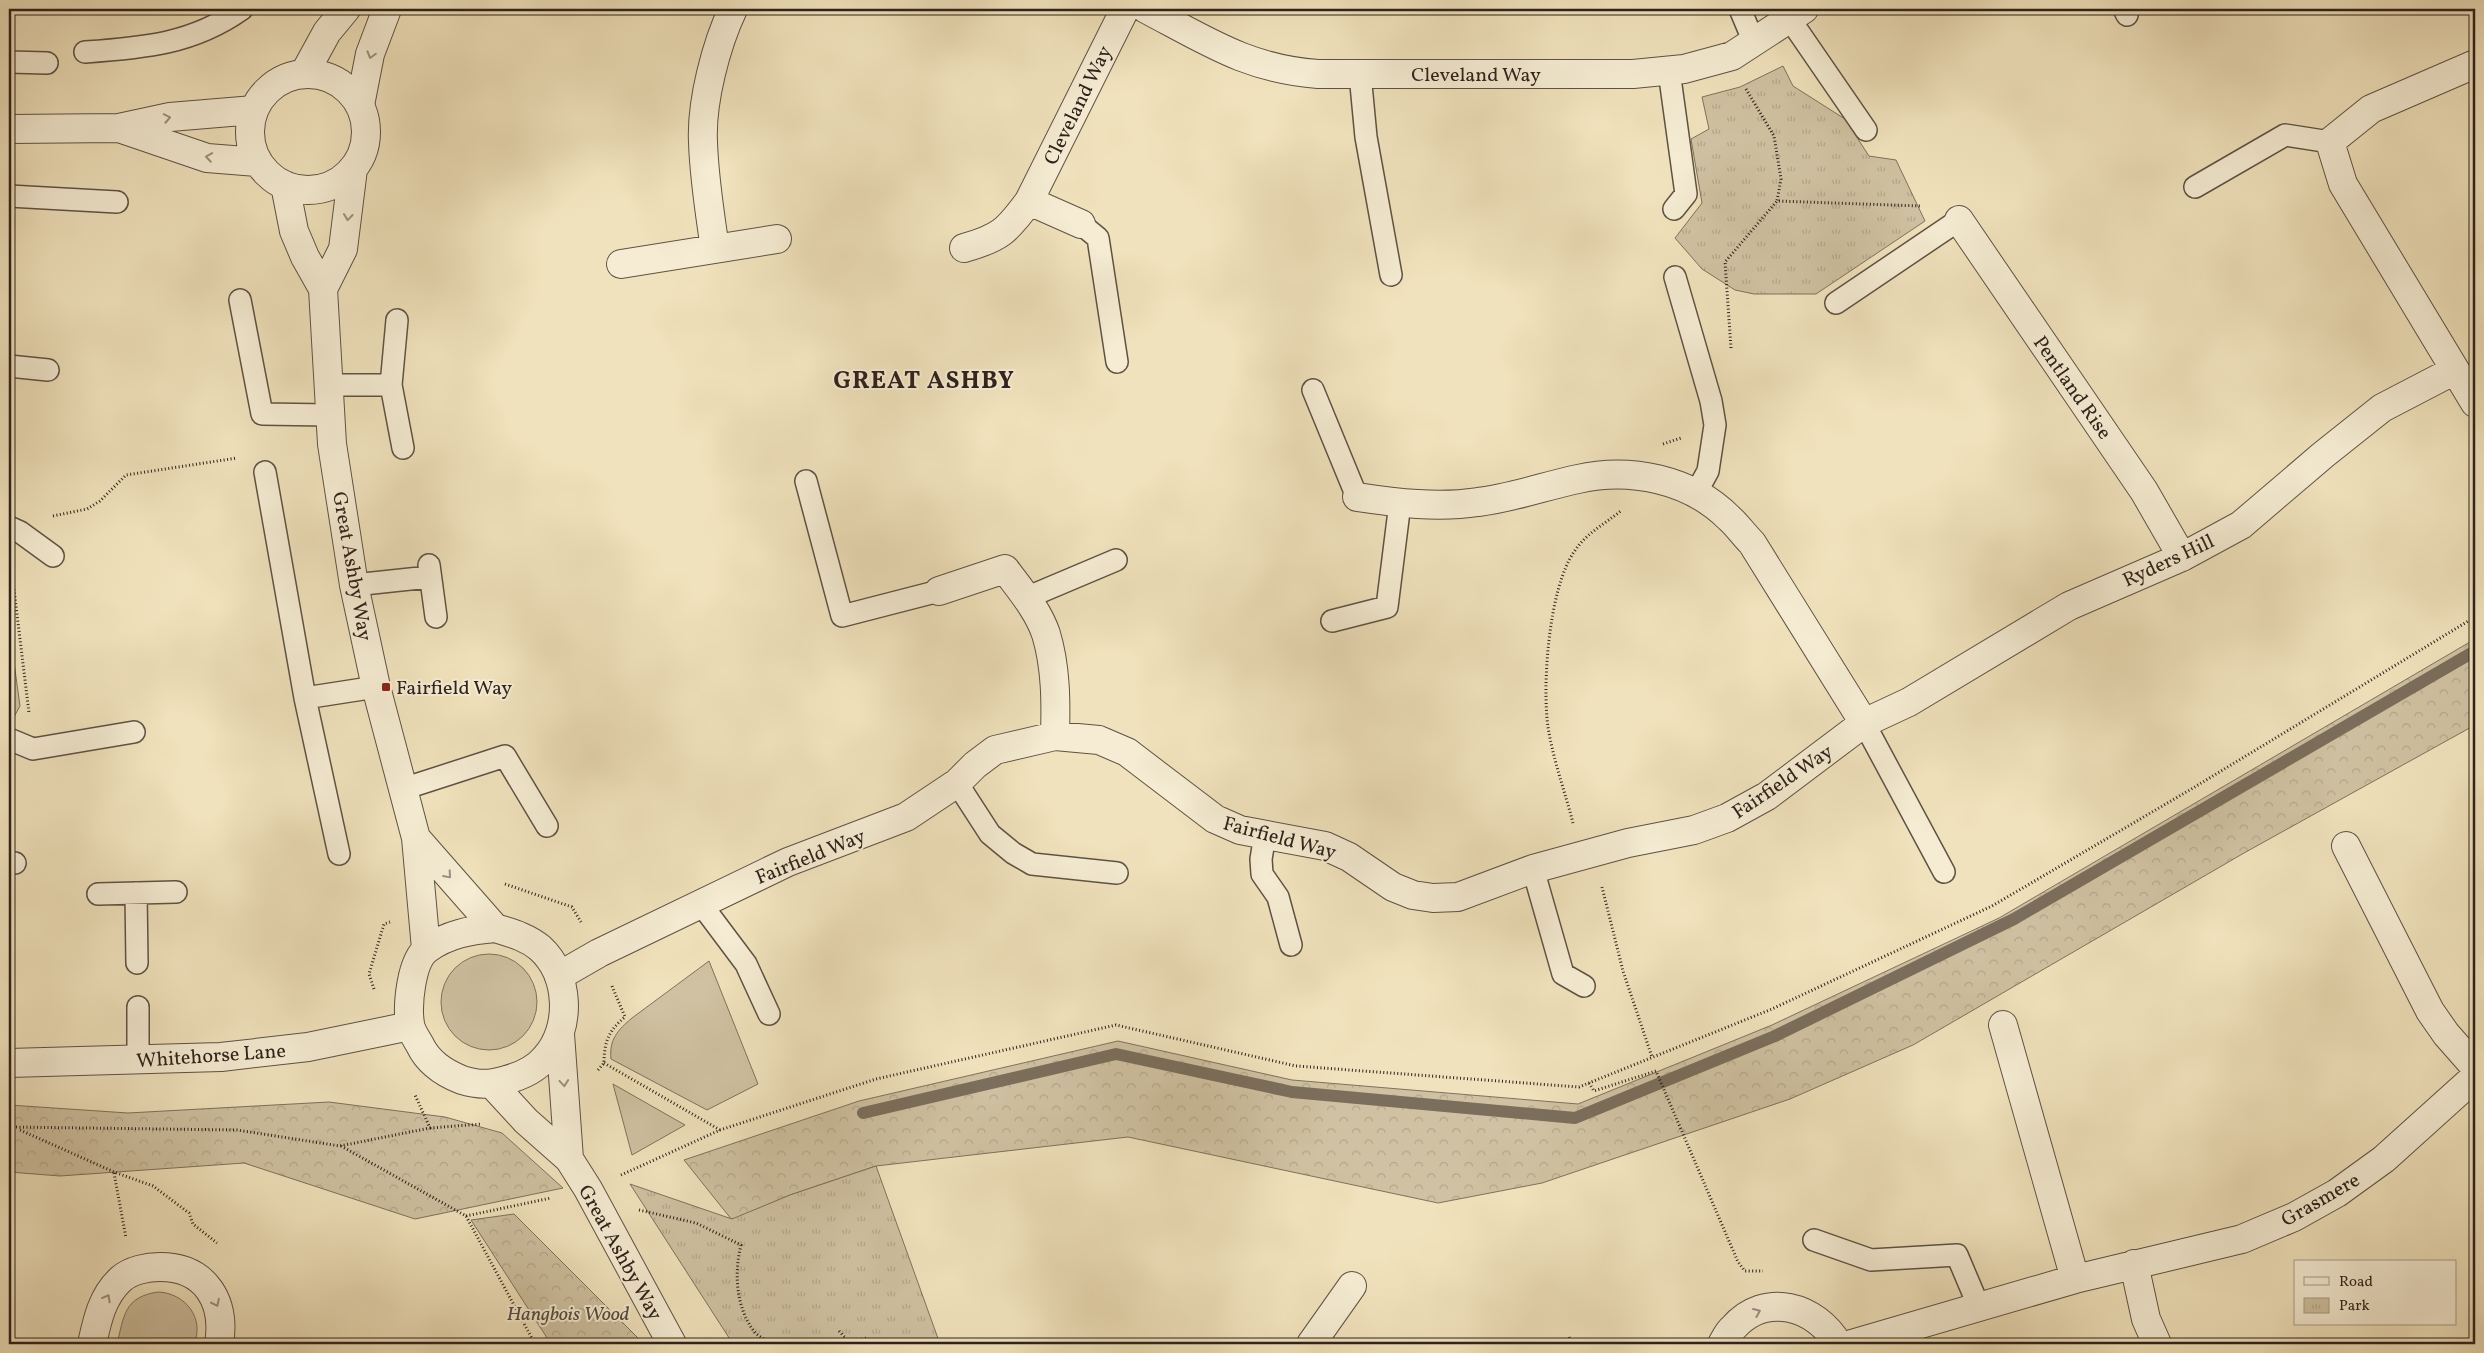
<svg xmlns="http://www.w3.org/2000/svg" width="2484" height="1353" viewBox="0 0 2484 1353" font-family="Vollkorn,serif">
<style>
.grass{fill:#cfc1a1;stroke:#7e725e}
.forest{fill:url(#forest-crowns);stroke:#7e725e}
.park{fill:url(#park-tufts);stroke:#7e725e}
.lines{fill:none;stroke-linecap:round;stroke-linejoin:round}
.stream{stroke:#7b6e5c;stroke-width:12}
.service-casing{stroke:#5e5244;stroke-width:24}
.minor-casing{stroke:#5e5244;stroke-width:30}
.tertiary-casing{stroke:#5e5244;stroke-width:30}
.path{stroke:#2e221c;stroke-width:3;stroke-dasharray:1 2.5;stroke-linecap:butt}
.service{stroke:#f5ecd3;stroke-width:21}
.minor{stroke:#f5ecd3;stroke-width:28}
.tertiary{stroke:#f5ecd3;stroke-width:28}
.oneway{stroke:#9b9181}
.poi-dot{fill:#8f2418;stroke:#f5ecd3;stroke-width:2}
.labels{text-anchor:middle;stroke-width:4;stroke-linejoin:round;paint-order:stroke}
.street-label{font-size:20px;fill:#2e221c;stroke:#f5ecd3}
.poi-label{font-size:20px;fill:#2e221c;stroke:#f5ecd3;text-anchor:start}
.park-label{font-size:20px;font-style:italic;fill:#564a3d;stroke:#f5ecd3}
.district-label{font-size:25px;font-weight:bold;letter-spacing:1px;fill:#2e221c;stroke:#f5ecd3}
</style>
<defs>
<pattern id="forest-crowns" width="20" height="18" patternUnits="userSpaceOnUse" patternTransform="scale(1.25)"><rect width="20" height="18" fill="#cfc1a1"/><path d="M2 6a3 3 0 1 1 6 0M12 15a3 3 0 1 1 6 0" fill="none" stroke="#b2a68a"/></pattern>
<pattern id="park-tufts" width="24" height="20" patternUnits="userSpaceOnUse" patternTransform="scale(1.25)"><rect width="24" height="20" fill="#cfc1a1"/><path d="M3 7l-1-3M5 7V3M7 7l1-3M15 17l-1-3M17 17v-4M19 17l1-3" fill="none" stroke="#b2a68a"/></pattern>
</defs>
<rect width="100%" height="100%" fill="#f0e2bc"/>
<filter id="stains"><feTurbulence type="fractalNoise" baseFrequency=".004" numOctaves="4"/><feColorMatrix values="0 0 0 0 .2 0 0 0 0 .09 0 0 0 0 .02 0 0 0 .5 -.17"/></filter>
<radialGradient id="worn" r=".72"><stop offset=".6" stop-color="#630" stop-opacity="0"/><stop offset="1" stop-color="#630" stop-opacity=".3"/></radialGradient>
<path class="grass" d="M9 626 20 706 9 726Z
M441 1002a48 48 0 1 1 96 0a48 48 0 1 1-96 0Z
M709 961 758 1084 707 1110 611 1059C609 1039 618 1030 632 1018Z
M613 1084 685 1125 632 1155Z
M158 1292C185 1293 205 1318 194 1344H117C124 1316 124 1297 158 1292Z"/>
<path class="forest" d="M2475 639V725L2244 853 1913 1045 1790 1099 1542 1183 1438 1203 1128 1137 876 1166 790 1195 732 1220 684 1160 859 1101 1118 1041 1292 1080 1578 1104 1772 1025 1999 918Z
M329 1102 445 1117 502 1133 563 1188 415 1219 244 1163 60 1176 9 1172V1105L128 1113Z
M514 1214 640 1340 642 1344H551L471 1220Z"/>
<path class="park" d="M1783 66 1793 86 1845 119 1869 156 1896 160 1925 221 1816 294H1754L1735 290 1702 269 1675 238 1702 203 1691 139 1709 129 1702 97 1740 87Z
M876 1166 940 1344H733L630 1184 732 1219 790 1195Z"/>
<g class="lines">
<path class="stream" d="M863 1113 1116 1054 1292 1092 1575 1118 1775 1036 2014 919 2475 651"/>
<g class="service-casing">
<path id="service" d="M1740 9 1753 40
M2124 9 2127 15
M1789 18 1866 130
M85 52C143 48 193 44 242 9
M9 62 47 63
M1669 71 1686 194 1674 209
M1360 74 1366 137 1391 275
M2195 187 2285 135 2330 142
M9 196 117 202
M1081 224 1098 238 1117 362
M1675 277 1711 401 1715 425 1708 471 1696 493
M240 300 262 414 329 415
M1836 303 1959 220
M397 320 391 385 403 448
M9 366 48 370
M329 385H391
M1313 390 1357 497
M265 472 305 698 339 854
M806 481 842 616 939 591
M9 527 20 532 53 556
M429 565 436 617
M354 585 429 577
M1026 598 1116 560
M1332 621 1387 607 1400 503
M305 698 376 687
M1864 723 1944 872
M9 739 33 749 134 732
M957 783 990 834 1013 853 1032 864 1117 873
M403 789 505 756 547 826
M1265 835 1261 859 1262 874 1278 897 1291 945
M9 862 15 863
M1533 869 1563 974 1584 986
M136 893 137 963
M98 894 176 892
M701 904 746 964 769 1014
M138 1007V1061
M1814 1240 1871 1260 1957 1255 1979 1307"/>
</g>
<g class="minor-casing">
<path id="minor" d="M1146 9C1207 41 1248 69 1318 74H1633L1684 69 1732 56 1804 9
M2475 64 2371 109 2330 142 2343 184 2475 403
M304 74 327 32 346 9
M360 105 370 54 387 9
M1029 201 1125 9
M1959 220 2144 491 2182 557
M964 248C1000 238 1007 231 1029 201L1081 224
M715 249C710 214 704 178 703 142 701 102 716 45 733 9
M621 264 777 239
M939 591 1005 569C1019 588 1038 610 1046 634 1056 667 1056 702 1055 736
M1864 723 1909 702 2069 606 2182 557 2241 525 2323 455 2382 408 2455 370
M2346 846 2430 1011 2446 1034 2475 1067
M559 976 599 953 788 862 906 817 957 783 975 765 995 750 1055 736 1099 740 1127 752 1215 819 1240 830 1325 846 1349 857 1393 887 1413 895 1433 898 1458 897 1533 869 1628 843 1694 830 1727 818 1767 796 1864 723 1752 543C1744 535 1737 525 1729 518 1690 479 1630 467 1578 479 1545 486 1512 498 1478 502 1438 508 1397 503 1357 497
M2003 1025 2075 1279
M9 1063 221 1057 308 1047 410 1026
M2134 1264 2146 1319 2157 1344
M92 1344C97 1321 102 1296 121 1279 131 1270 148 1267 160 1267 206 1267 226 1302 219 1344
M1311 1344 1352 1286
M1852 1344 2075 1279 2242 1239 2294 1217 2337 1193 2384 1159 2475 1077"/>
</g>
<g class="tertiary-casing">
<path id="tertiary" d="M250 132a58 58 0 1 1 116 0a58 58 0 1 1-116 0Z
M119 128 207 158 258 162
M9 129 119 128 170 117 254 110
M285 185 294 231 305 257 323 289 332 444 354 585 376 687 416 838 426 949
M323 289 343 249 353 169
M416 838 495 928
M495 928C511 933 527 937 540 948 570 975 572 1029 545 1058 535 1070 521 1076 506 1080 490 1085 478 1085 462 1080 444 1073 428 1062 420 1045 416 1038 411 1031 410 1024 407 1005 411 961 427 949 448 934 471 930 495 928Z
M560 1034 569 1159
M492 1084 526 1121 569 1159 588 1189 672 1344
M1722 1344C1725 1339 1728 1332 1733 1328 1765 1291 1816 1306 1838 1344"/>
</g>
<path class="path" d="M1746 89 1774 136 1781 179 1777 201 1920 206
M1731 348 1725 262 1777 201
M1663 444 1681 438
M53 516 87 509 100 501 126 475 237 458
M11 565 29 713
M1573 823C1565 792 1553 759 1548 727 1542 684 1549 588 1574 552 1586 533 1605 524 1622 510
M505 884 572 907 581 922
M1602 887 1623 971 1652 1057
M374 989 369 974 384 924 390 922
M604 1063 720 1130
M598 1070 604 1063C604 1042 609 1030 625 1017L612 986
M1589 1083 1594 1091 1656 1071 1738 1262 1745 1271H1763
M9 1127 237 1130 340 1146 430 1128 415 1095
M430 1128 482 1124
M20 1130 114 1172 153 1186 189 1213 193 1224 217 1243
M341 1146 466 1216 535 1344
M114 1173 126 1238
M621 1175 720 1130 876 1079 1116 1025 1296 1066 1579 1087 1772 1009 1992 906 2193 788 2475 617
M639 1210 696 1223 741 1245C734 1273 736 1306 753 1330 757 1337 769 1341 776 1344
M466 1216 551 1198
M839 1331 851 1344
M1569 1337 1572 1344
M852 1344 864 1338 882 1344"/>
<use href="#service" class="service"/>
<use href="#minor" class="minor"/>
<use href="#tertiary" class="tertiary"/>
</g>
<defs><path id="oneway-chevron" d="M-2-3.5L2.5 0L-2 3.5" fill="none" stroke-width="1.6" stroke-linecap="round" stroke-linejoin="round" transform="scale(1.25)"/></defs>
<g class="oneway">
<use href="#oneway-chevron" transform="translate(371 55) rotate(106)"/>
<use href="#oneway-chevron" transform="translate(167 118) rotate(-11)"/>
<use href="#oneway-chevron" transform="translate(209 157) rotate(-171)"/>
<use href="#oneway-chevron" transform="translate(348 217) rotate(96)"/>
<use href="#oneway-chevron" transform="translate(448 875) rotate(49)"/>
<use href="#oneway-chevron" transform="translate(564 1083) rotate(85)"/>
<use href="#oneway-chevron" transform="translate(107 1298) rotate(-61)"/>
<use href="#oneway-chevron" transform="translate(216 1303) rotate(65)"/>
<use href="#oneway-chevron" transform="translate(1757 1312) rotate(-23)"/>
</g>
<rect class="poi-dot" x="381" y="682" width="10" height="10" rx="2.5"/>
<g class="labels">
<g class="street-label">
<text x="1476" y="81">Cleveland Way</text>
<text transform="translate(1077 105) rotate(-64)" y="7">Cleveland Way</text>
<text transform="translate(2073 387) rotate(55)" y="7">Pentland Rise</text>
<text transform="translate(2168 560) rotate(-25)" y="7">Ryders Hill</text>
<text transform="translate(353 566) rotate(80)" y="7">Great Ashby Way</text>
<text transform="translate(1782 781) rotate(-34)" y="7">Fairfield Way</text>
<text transform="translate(1280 837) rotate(15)" y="7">Fairfield Way</text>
<text transform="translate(810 856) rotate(-22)" y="7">Fairfield Way</text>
<text transform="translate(211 1055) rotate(-4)" y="7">Whitehorse Lane</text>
<text transform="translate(2320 1199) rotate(-30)" y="7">Grasmere</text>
<text transform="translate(621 1252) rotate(61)" y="7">Great Ashby Way</text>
</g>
<g class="poi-label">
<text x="396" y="694">Fairfield Way</text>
</g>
<g class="park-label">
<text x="568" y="1320">Hangbois Wood</text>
</g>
<g class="district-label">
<text x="924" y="388">GREAT ASHBY</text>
</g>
</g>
<rect width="2484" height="1353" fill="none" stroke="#f0e2bc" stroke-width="30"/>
<rect x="10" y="10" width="2464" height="1333" fill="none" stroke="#2e221c" stroke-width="2.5"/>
<rect x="15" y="15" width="2454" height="1323" fill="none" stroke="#2e221c"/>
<rect x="2294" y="1260" width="162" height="65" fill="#f5ecd3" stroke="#a59b8a"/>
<rect x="2304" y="1277" width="25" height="8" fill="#f5ecd3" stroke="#a59b8a"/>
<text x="2339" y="1286" font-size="15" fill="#2e221c">Road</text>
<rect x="2304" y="1298" width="25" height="15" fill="url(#park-tufts)" stroke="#a59b8a"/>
<text x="2339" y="1310" font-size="15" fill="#2e221c">Park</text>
<rect width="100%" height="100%" filter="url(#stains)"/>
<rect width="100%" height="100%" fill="url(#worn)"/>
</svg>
